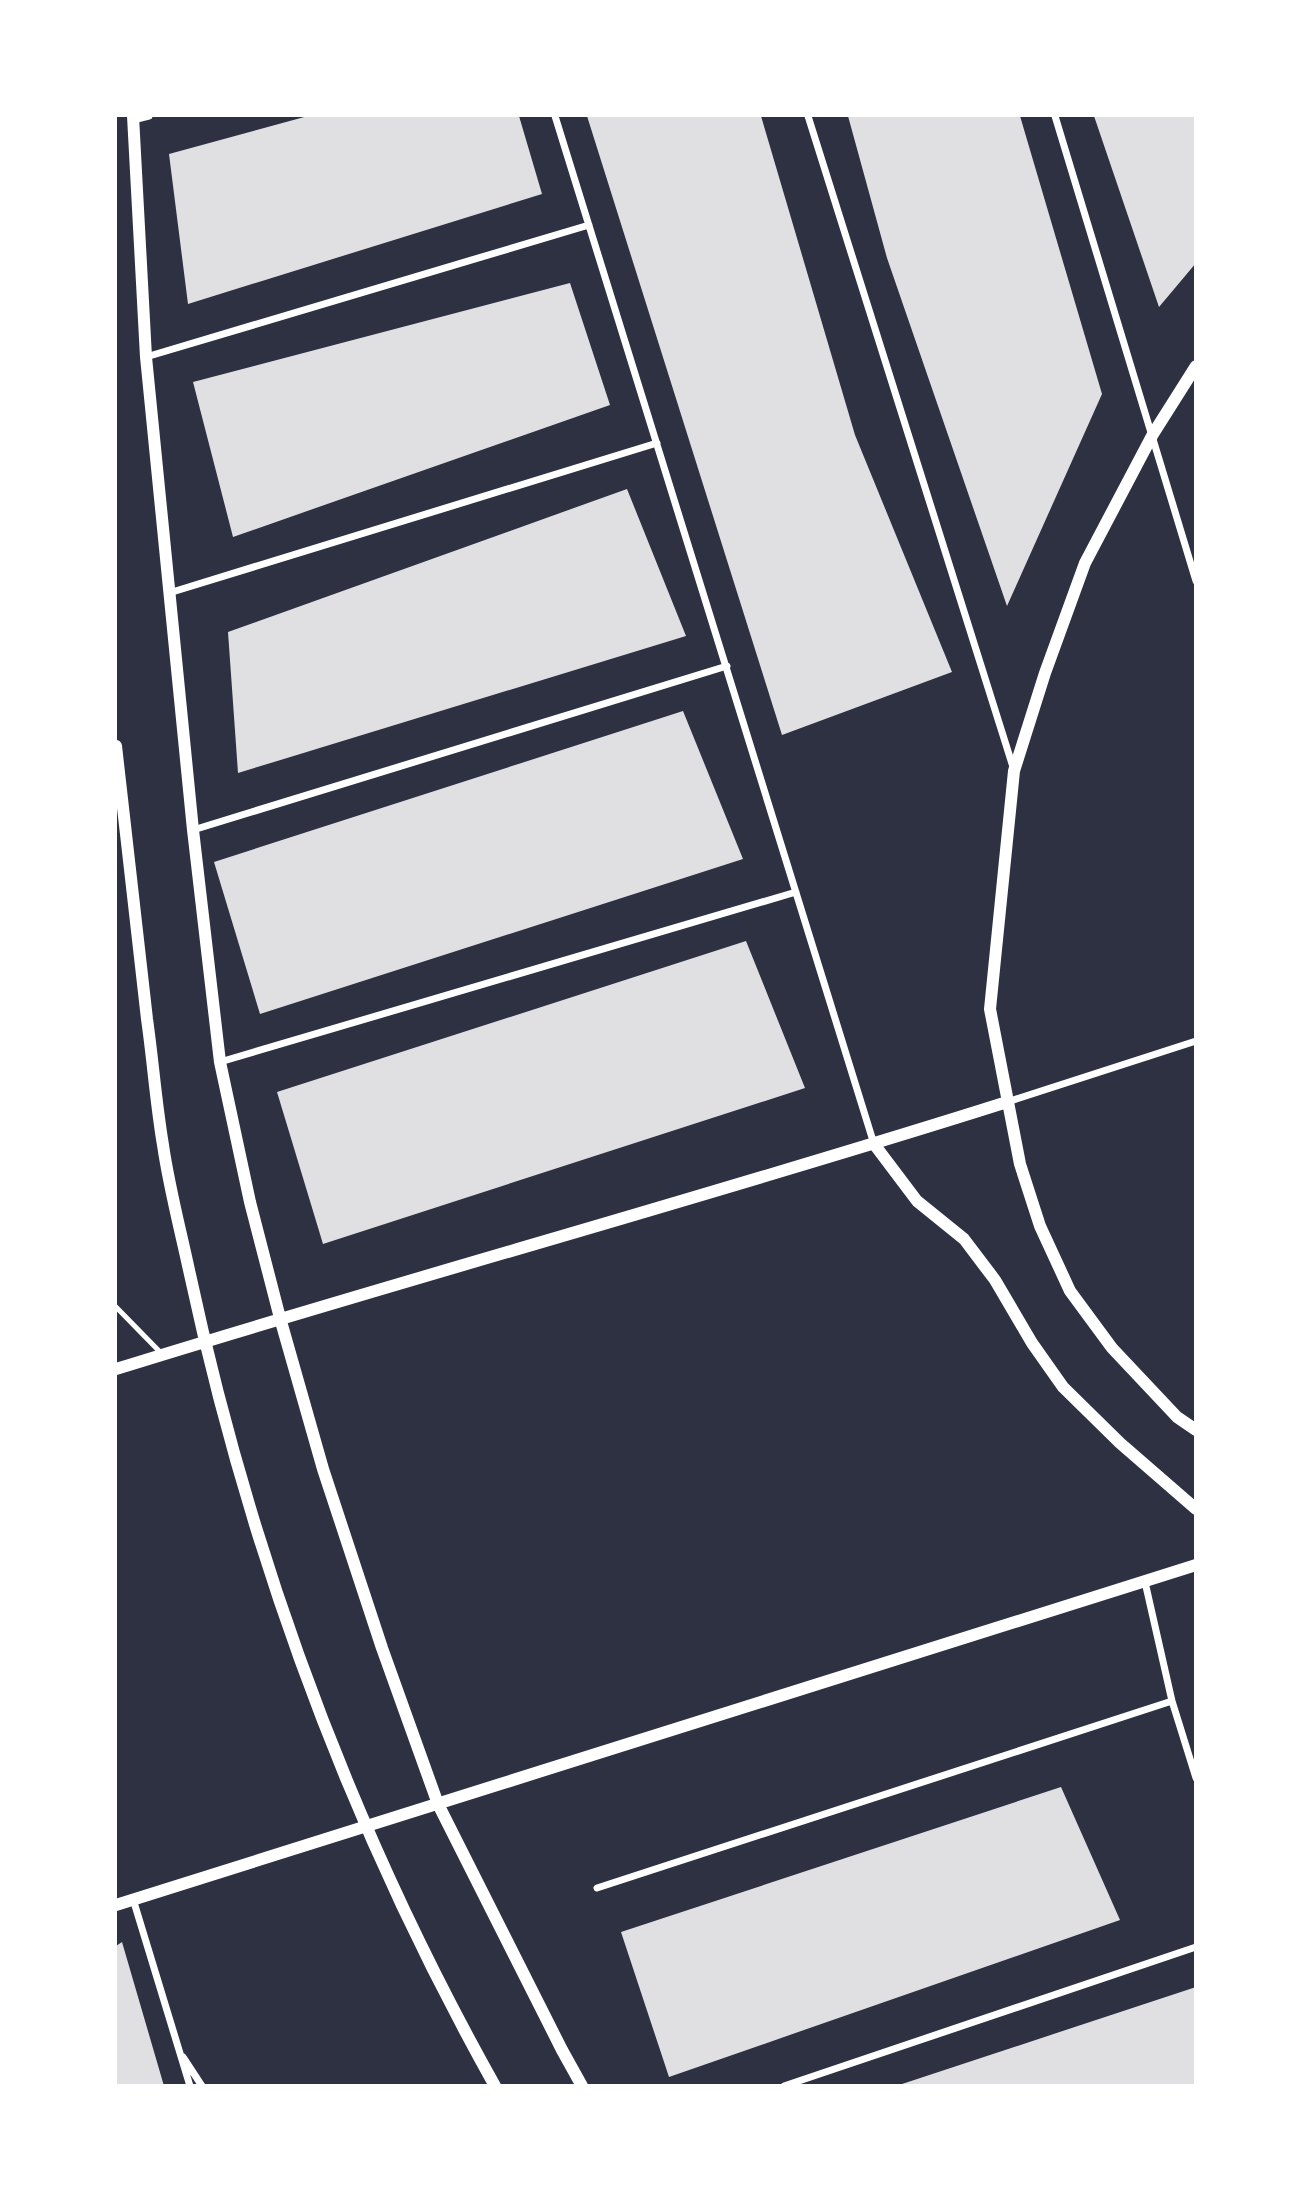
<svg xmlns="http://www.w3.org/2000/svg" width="1311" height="2201" viewBox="0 0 1311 2201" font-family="'Exo 2',sans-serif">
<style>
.building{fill:#e0e0e3}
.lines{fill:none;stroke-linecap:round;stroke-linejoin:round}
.service{stroke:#fff;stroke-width:5}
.minor{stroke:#fff;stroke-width:7}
.tertiary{stroke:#fff;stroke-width:12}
</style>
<rect width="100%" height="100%" fill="#2d3142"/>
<path class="building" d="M308 116H519L542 194 188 304 169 154Z
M587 116H761L855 435 952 672 782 735Z
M848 116H1020L1102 394 1007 606 887 258Z
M1094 116H1196V263L1159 307Z
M570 283 610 405 233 537 193 382Z
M627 489 686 636 238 773 228 632Z
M683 711 743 859 260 1014 214 862Z
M746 941 805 1088 323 1244 277 1092Z
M1061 1787 1120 1920 669 2077 621 1932Z
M122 1942 164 2086H116V1946Z
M1196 1987V2086H899V2085Z"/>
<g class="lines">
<path class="service" d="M116 1307 162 1354"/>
<path class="minor" d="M555 116 874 1144
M808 116 1013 767
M1055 116 1196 581
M133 120 149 116
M146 357 589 225
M169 593 657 443
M193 830 727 666
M220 1062 796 892
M1007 1102 1196 1041
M1145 1582 1172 1701 1196 1778
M597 1888 1172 1701
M133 1899 190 2086
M183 2057 202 2086
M784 2086 1196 1947"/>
<path class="tertiary" d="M133 116 146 357 193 830 220 1062 250 1202 280 1318 323 1469 382 1648 438 1804 562 2050 582 2086
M1196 366 1153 434 1085 563 1045 673 1014 771 990 1009 1020 1164 1040 1226 1070 1291 1112 1348 1177 1417 1196 1430
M116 746C126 837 136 928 147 1019 153 1061 156 1104 163 1145 169 1187 180 1228 189 1270 250 1555 352 1831 495 2086
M874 1144 917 1201 964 1239 995 1280 1032 1343 1063 1387 1120 1443 1196 1509
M116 1369C412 1277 711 1196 1007 1102
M116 1905 1196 1565"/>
</g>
<rect width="1311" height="2201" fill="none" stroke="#ffffff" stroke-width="234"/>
</svg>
